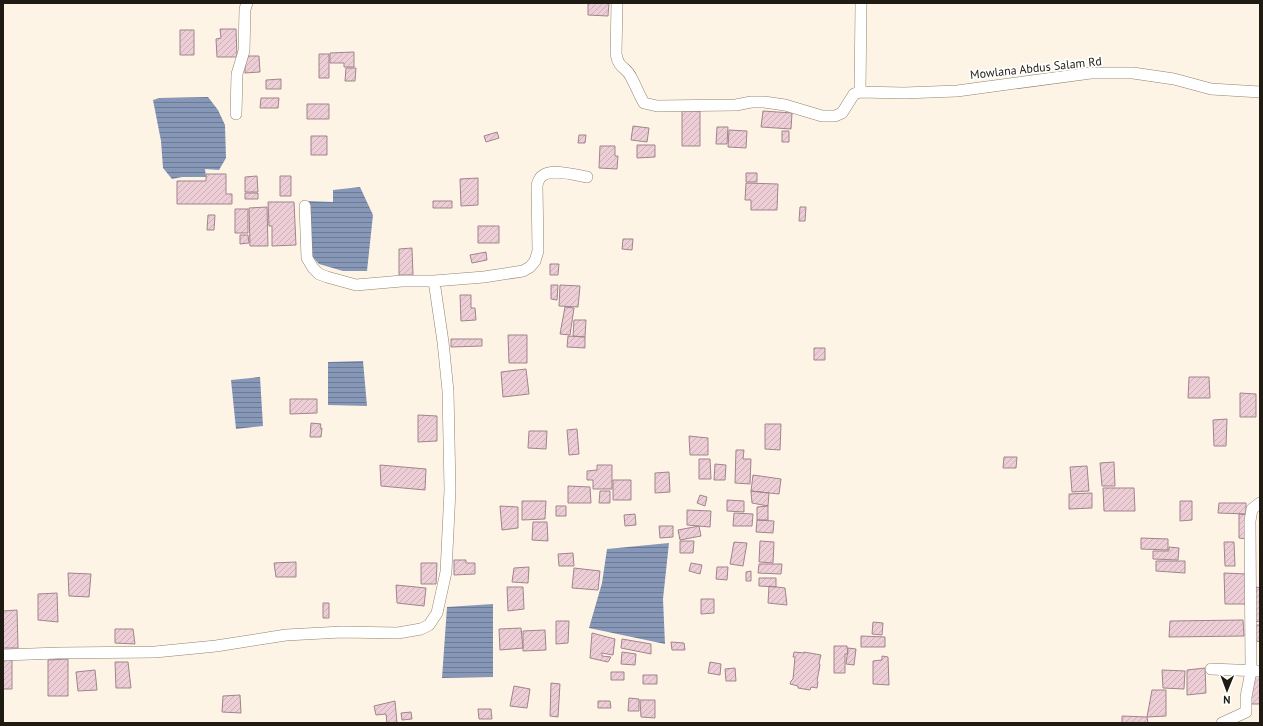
<svg xmlns="http://www.w3.org/2000/svg" width="1263" height="726" viewBox="0 0 1263 726" font-family="'PT Sans',sans-serif">
<style>
.water{fill:url(#water-rules)}
.building{fill:url(#building-hatch);stroke:#a1848c}
.lines{fill:none;stroke-linecap:round;stroke-linejoin:round}
.minor-casing{stroke:#91836c;stroke-width:12}
.minor{stroke:#fff;stroke-width:11}
.labels{text-anchor:middle;stroke-width:3.5;stroke-linejoin:round;paint-order:stroke}
.street-label{font-size:12px;fill:#201b12;stroke:#fff}
</style>
<defs>
<pattern id="water-rules" width="6" height="5" patternUnits="userSpaceOnUse"><rect width="6" height="5" fill="#8697b7"/><path d="M0 2.5h6" fill="none" stroke="#6d7a93"/></pattern>
<pattern id="building-hatch" width="6" height="6" patternUnits="userSpaceOnUse"><rect width="6" height="6" fill="#edced6"/><path d="M-1 1l2-2M0 6l6-6M5 7l2-2" fill="none" stroke="#cbb0b7"/></pattern>
</defs>
<rect width="100%" height="100%" fill="#fef4e6"/>
<path class="water" d="M208 97 218 110 225 125 226 158 219 170 205 169 206 177H182L172 179 163 168 161 141 153 100 159 98Z
M360 187 373 215 367 271H343L319 264 311 255 308 201 333 202V190Z
M363 361 367 406 328 405V362Z
M260 377 263 426 236 429 231 380Z
M669 543 663 599 665 644 589 628 602 583 607 549Z
M493 604V677L442 678 447 607Z"/>
<path class="building" d="M588 3H609L608 16 588 15Z
M220 29H236L237 57H217L216 39 221 38Z
M180 30H194V55H180Z
M354 52V67H344V63H330V53Z
M319 54H329V78H319Z
M245 56H259L260 72 245 73Z
M346 68H356L355 81H345Z
M281 79V89H266V80Z
M261 98H279L278 108H260Z
M307 104H329V119H307Z
M682 111H700V146H682Z
M763 111 792 113 791 129 761 127Z
M633 126 649 128 647 142 631 140Z
M717 127H728L727 144H716Z
M729 130 747 131 746 148 728 147Z
M782 131H789V142H782Z
M497 132 499 138 486 142 484 136Z
M579 135H586L585 143H578Z
M311 136H327V155H311Z
M637 145H655V157L637 158Z
M600 146H615V156H618L617 169 599 168Z
M746 173H757V182H746Z
M206 174H226V194H232V204H177V181H206Z
M257 176 258 192H245V177Z
M280 176H291V196H280Z
M478 178V205L461 206 460 179Z
M746 183 778 184 777 210H751V200H745Z
M245 193H258V199H245Z
M433 201H452V208H433Z
M268 202H294L296 245 272 246V226H269Z
M267 207 268 246H250L249 208Z
M800 207H806L805 221H799Z
M235 209H248V233H235Z
M208 215H215L214 230H207Z
M478 226H499V243H478Z
M240 235H248L249 243 240 244Z
M623 239H633L632 250 622 249Z
M412 248 413 275H399V249Z
M486 252 487 260 472 263 470 255Z
M550 264H559L558 275H550Z
M551 285H558L557 300 551 299Z
M560 285 580 286 578 307 559 306Z
M460 295H471V308H475L476 320 461 321Z
M565 307 574 308 570 335 560 334Z
M574 320H586L585 337 573 336Z
M508 335H527V363H509Z
M568 336 585 337V348L567 347Z
M451 339H482V346L451 347Z
M814 348H825V360H814Z
M526 369 529 394 503 397 501 372Z
M1189 377H1209L1210 398H1188Z
M1240 393 1256 394V417H1240Z
M290 399H317V413L290 414Z
M418 415 437 416V441L418 442Z
M1227 419 1226 446H1214L1213 420Z
M311 423 321 424 320 428H322L321 437H310Z
M765 424H781L780 450 765 449Z
M577 429 579 454 569 455 567 430Z
M529 431H547L546 449 528 448Z
M689 436 708 438V455H690Z
M736 450H744L743 459H751L750 484 735 483Z
M1004 457H1017L1016 468H1003Z
M699 459H710L711 479H699Z
M1114 462 1115 486H1102L1100 463Z
M715 464 726 465 725 480H714Z
M380 465 426 469 425 490 381 486Z
M597 465H612V489H593V480H587V471L597 470Z
M1087 466 1089 491 1072 492 1070 467Z
M669 472 670 492 655 493V473Z
M753 475 781 479 779 494 751 491Z
M613 480H631V500H613Z
M568 486 590 487 591 503H568Z
M1103 488H1134L1135 511H1104Z
M600 491H610V503H599Z
M751 491 769 493 768 506 752 503Z
M1092 493V508L1069 509V494Z
M700 495 707 497 705 506 697 503Z
M727 500 744 501V512L727 511Z
M522 501H546L545 519 522 520Z
M1180 501H1192V520L1180 521Z
M1219 503H1246V514L1218 513Z
M500 506 518 507V528L502 530Z
M556 506H566V516H556Z
M768 506V520H757V507Z
M687 510 711 511 710 527 687 525Z
M734 513 753 514 752 526H733Z
M635 514 636 525 625 526 624 515Z
M1239 514 1249 515 1247 539 1239 538Z
M757 520 774 521 773 533 756 532Z
M533 522H547L548 541 532 540Z
M659 526H673V537L660 538Z
M699 526 701 536 680 540 678 530Z
M1141 538 1168 539V550L1141 549Z
M680 541H694L693 553H680Z
M760 541 774 542 773 563 759 562Z
M734 542 747 543 743 566 730 564Z
M1224 542H1234L1235 566H1225Z
M1169 547 1179 548 1178 560 1153 559V551H1169Z
M573 553 574 566H559L558 554Z
M454 560H466V563H475V574L454 575Z
M1156 561H1185V573L1156 571Z
M296 562V577H276L274 563Z
M421 563H437L436 584H421Z
M691 563 702 565 700 574 689 571Z
M759 564H782L781 574 758 573Z
M529 567 528 583 512 582 514 568Z
M717 567H728L727 580 716 579Z
M574 568 600 571 598 590 572 588Z
M751 571V581H746V572Z
M68 573 91 574 89 597 69 596Z
M1224 573 1246 574V604H1225Z
M759 578H776V587L759 586Z
M396 585 426 588 424 606 397 603Z
M769 586 785 588 787 605 768 603Z
M507 587H523L524 609 508 611Z
M1256 587 1260 588V622L1254 621Z
M57 593 58 622 38 620V594Z
M701 599H714V613L701 614Z
M323 603H329V618H323Z
M17 610 18 648H3V611Z
M1243 620 1244 636 1169 637 1170 621Z
M556 621H569L568 643 556 644Z
M873 622 883 623 882 635 872 634Z
M1255 625H1260V642L1254 640Z
M521 628 523 648 500 650 499 629Z
M115 629H133L135 644 115 643Z
M545 630 546 650 523 651V631Z
M592 633 615 639 613 655 602 653V656L611 657 608 662 590 658Z
M861 636 885 637V647H861Z
M622 639 651 644V654L621 648Z
M671 642 684 643 685 650H672Z
M834 646H847L848 654H845V673H834Z
M848 648 856 649 854 665 846 664Z
M622 652 636 654 635 665 621 664Z
M794 652 804 653V652L821 655 819 663 820 665 817 681 818 682 817 688 811 687 810 690 798 688V686L790 684 791 681 793 679 795 657H793Z
M882 656 888 657 889 685 873 684V661L882 660Z
M68 659V696H48V660Z
M12 660V689H3V661Z
M115 662H128L131 688H116Z
M710 662 721 664 720 675 708 673Z
M735 668 736 681H726L725 669Z
M1205 668 1206 693 1187 695V670Z
M95 670 97 690 78 691 76 672Z
M1162 670 1185 671 1184 689 1163 688Z
M611 672H624V680H611Z
M1260 673V704H1246L1250 674Z
M643 675H657V684H643Z
M551 683 560 684 558 717 550 716Z
M514 686 530 689 527 708 510 706Z
M1152 690H1166V716L1147 717Z
M240 695 241 713 222 712 223 696Z
M629 698 639 699V711H628Z
M640 700H655V718L641 717Z
M395 701 397 723H385H387L386 714 376 715 374 706Z
M598 701H610L611 708H598Z
M478 709H491L492 719H479Z
M411 712 412 719 402 720 401 713Z
M1122 716 1147 717 1148 723H1122Z"/>
<g class="lines">
<g class="minor-casing">
<path id="minor" d="M617 3 616 54C619 70 626 66 631 77 636 86 639 95 644 103L657 106 736 105 751 102H764L785 105 822 116H835L842 113 854 94 860 92 904 93 957 91 1091 73H1133L1174 79 1211 89 1260 92
M860 92 861 3
M236 114 237 74 244 51 245 9 247 3
M305 206 307 258 313 268 319 274 327 277 356 285 402 281H434L484 277 523 271 530 267 535 261 538 251 537 185C538 182 539 178 542 176 551 168 576 175 587 177
M3 655 59 653 155 652 216 646 286 635 342 632 398 633 421 629 429 625 437 613 446 572 450 490 448 391 443 342 434 281
M1211 669 1260 671
M1222 723 1246 712V697L1251 671 1250 521 1252 509 1260 503"/>
</g>
<use href="#minor" class="minor"/>
</g>
<g class="labels">
<g class="street-label">
<text transform="translate(1036 68) rotate(-6)" y="4">Mowlana Abdus Salam Rd</text>
</g>
</g>
<rect width="1263" height="726" fill="none" stroke="#201b12" stroke-width="8"/>
<g transform="translate(1227 690) rotate(181)" stroke="#ffffff" stroke-width="3" paint-order="stroke">
<path d="M0-3L7 15L0 10L-7 15Z" fill="#201b12"/>
<text y="-6" font-size="11" font-weight="bold" text-anchor="middle" fill="#201b12">N</text>
</g>
</svg>
